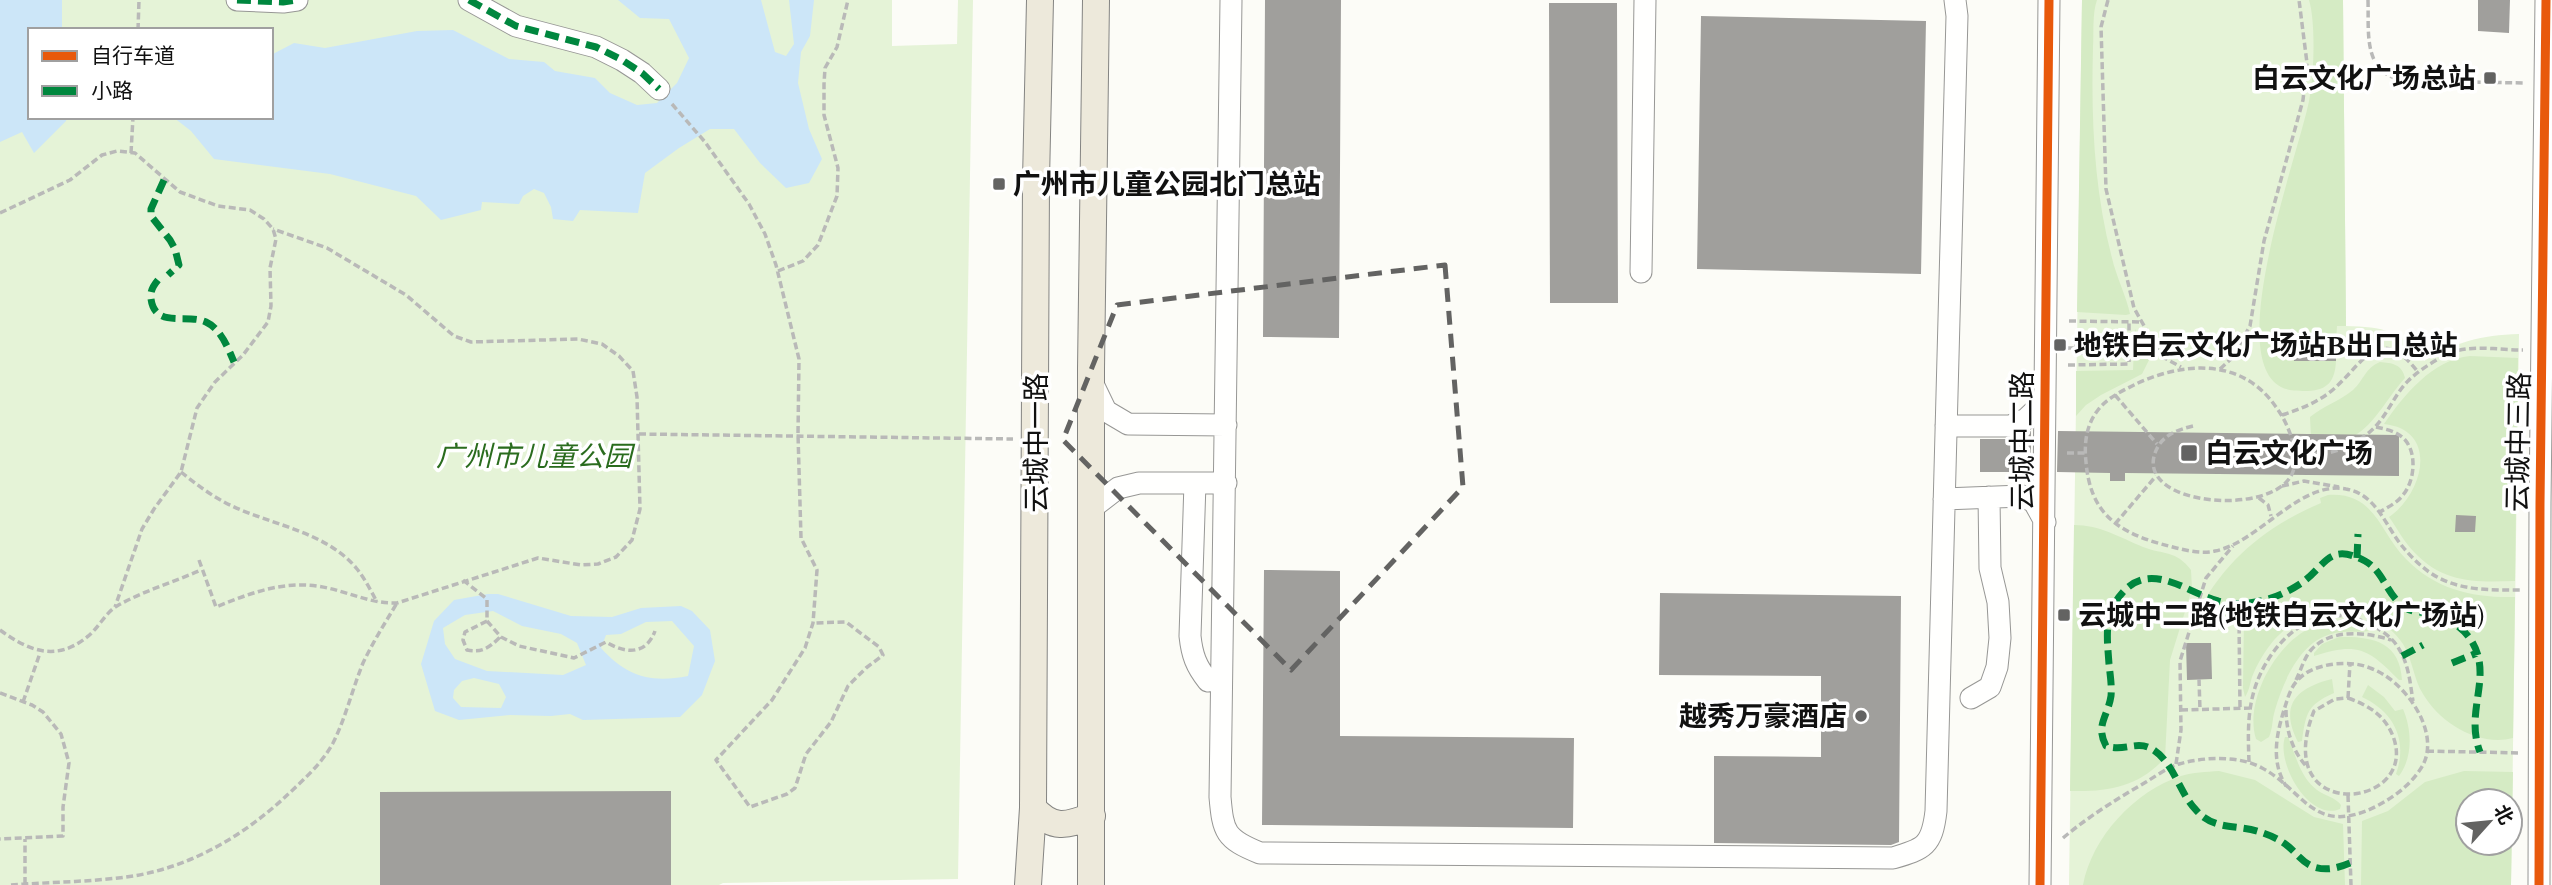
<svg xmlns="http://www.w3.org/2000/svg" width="2552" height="885" viewBox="0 0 2552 885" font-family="Spectral,'Noto Sans SC',serif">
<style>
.green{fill:#e5f3d7;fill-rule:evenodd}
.forest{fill:#d5ebc4;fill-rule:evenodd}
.water{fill:#cce6f8;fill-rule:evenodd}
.building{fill:#a09f9c}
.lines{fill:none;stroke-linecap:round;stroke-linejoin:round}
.minor-casing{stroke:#979795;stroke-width:23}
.major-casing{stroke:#848482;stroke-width:28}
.path{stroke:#b9b9b8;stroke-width:3.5;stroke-dasharray:7 3.5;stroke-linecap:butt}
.minor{stroke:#fffffe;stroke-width:21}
.major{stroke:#ede9db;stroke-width:26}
.quiet{stroke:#00873e;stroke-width:7;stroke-dasharray:14 7;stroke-linecap:butt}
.cycleway-casing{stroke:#fff;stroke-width:13}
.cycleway{stroke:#e8590c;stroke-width:9}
.marked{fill:none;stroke:#636362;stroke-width:5;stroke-dasharray:14 9;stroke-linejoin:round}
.poi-dot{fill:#636362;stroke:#fff;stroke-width:2.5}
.labels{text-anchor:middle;stroke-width:7;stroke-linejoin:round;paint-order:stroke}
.poi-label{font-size:28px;font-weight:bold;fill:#111;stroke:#fff;text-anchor:start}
.street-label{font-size:28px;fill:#111;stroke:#fff}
.park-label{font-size:28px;font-style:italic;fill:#2a6c1e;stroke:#fff}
</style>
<rect width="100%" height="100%" fill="#fcfcf7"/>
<path class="green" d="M0 0H892V46L957 44 958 0H973L958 879 723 883 719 885H0ZM30 30H271V117H30Z
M2082 0H2343L2346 326C2383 327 2402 330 2424 361 2457 342 2480 335 2519 334L2511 885H2069ZM2468 801H2510V843H2468Z"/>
<path class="forest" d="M2082 0H2097C2092 14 2094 33 2093 48 2091 119 2094 190 2112 258 2116 276 2127 298 2130 314L2126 315 2077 312Z
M2309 0H2343L2346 326H2337L2336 342 2293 343 2294 361H2336C2335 381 2328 390 2308 391 2300 391 2288 391 2281 387 2223 356 2299 153 2309 101 2314 77 2316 23 2309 0Z
M2135 329 2148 354 2149 360 2142 374 2101 395 2086 405 2076 416V371L2133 370Z
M2470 356 2518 358 2515 581C2476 582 2444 584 2414 552 2404 542 2397 528 2389 517 2424 493 2439 430 2384 424 2403 396 2433 359 2470 356Z
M2380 362C2392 363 2402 364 2405 378 2389 395 2371 431 2349 438 2338 441 2322 438 2311 437L2310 417C2323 406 2340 401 2353 390 2364 380 2365 368 2380 362Z
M2328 495C2376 492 2379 532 2406 559 2436 590 2474 598 2515 597L2513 738C2479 747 2440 723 2423 694 2413 678 2413 660 2403 644 2370 597 2311 600 2274 640 2265 651 2257 664 2252 677 2250 684 2249 691 2245 697L2243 688 2244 617 2196 616C2223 561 2266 526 2321 503L2320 498Z
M2074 525C2100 525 2119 537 2143 547 2164 555 2176 550 2191 570L2192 589 2170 660 2165 758C2138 787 2109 792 2070 791Z
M2336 621 2355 624 2369 631C2357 633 2344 630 2331 634 2300 642 2283 682 2275 710 2272 719 2273 728 2269 737L2261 742 2256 739C2245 704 2271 654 2300 634 2310 627 2324 624 2336 621Z
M2339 637C2371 636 2400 641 2402 680H2399C2368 648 2357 642 2314 656V653L2322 644Z
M2332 679 2334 693C2307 705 2306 713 2302 741L2298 742C2279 705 2296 688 2332 679Z
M2368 685 2384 697 2395 711 2403 709C2412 730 2413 757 2399 776L2396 774C2408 740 2394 712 2362 697Z
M2285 737H2288C2296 756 2300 777 2317 790 2325 796 2335 797 2341 805L2340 809C2309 822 2276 763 2285 737Z
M2219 771 2255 780 2314 817 2343 824 2345 885H2083C2092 837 2135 791 2181 776 2193 772 2206 772 2219 771Z
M2464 771 2513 772 2511 885H2361L2362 821 2388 811 2425 782ZM2468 801H2510V843H2468Z"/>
<path class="water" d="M0 0H62V27L65 30H30V117H67L66 121 34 153 22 132 0 142Z
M618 0H761L775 52 786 56 794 44 789 0H814L810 36 801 52 798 83 809 129 822 159 809 183 786 188 760 163 734 129H710L679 148 645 173 638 213 580 210 573 221 553 219 551 207 544 193 534 189 523 196 519 204 482 202 481 210 441 220 416 196 330 174 214 159 191 131 173 117H271V55L294 43 325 48 417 31 453 30 509 59 544 62 555 71 595 78 610 93 637 105 657 103 677 83 689 58 669 19 640 18Z
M488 594H498L571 616 612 617 641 608 681 606 692 611 710 630 715 661 702 695 680 717 583 720 570 714 551 716 510 715 459 720 435 711 421 664 434 621 454 600ZM493 611 522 626 561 634 577 643 586 665 563 675 487 671 455 659 445 644 443 628 465 615ZM672 621 694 646 688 676C651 683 627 677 601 648L606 635 621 634 646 622ZM474 678 499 684 506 697 501 708 461 707 453 698 454 690 462 681Z"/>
<path class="building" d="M1265 0H1341L1339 338 1263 337Z
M2478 0H2510L2509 33 2478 31Z
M1549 3H1617L1618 303H1550Z
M1701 16 1926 21 1921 274 1697 269Z
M2074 340H2113L2114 354 2075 355Z
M2293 342H2336V361H2294Z
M2031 431V472H1980V439H2011Z
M2058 431 2399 435V476L2125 473V481H2110V473L2057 472Z
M2456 515 2476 516 2475 532H2455Z
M1264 570 1340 571V736L1574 738 1573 828 1262 825Z
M1660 593 1901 596 1899 842 1891 845 1714 843V756L1821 757V676L1659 675Z
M2186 643H2211L2212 679 2187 680Z
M671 791V885H380V792Z"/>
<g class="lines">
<g class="minor-casing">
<path id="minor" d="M237 0 283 2 297 0
M469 0 516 26 596 47 622 60 642 73 659 89
M1231 0 1220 797C1223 832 1225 839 1260 853L1893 858C1924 849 1932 846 1936 811L1957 16 1955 0
M1641 272 1645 0
M1092 382 1106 411 1128 424 1226 425
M1946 426H2010L2026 419 2045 401
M1195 483 1190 636C1192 655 1196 666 1208 681
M1944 499 2022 496 2034 502 2045 522
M1092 508 1118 488 1139 483H1226
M1971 698 1990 687 1997 667 2000 638 1998 602 1990 568 1989 497
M2040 885 2049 0
M2539 885 2540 503 2546 0"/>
</g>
<g class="major-casing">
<path id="major" d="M1033 808C1053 830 1066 826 1092 816
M1028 885 1033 808 1036 180 1040 0
M1091 885V369L1096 0"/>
</g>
<path class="path" d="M2108 0 2101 27 2106 189 2134 308 2161 356 2181 367
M2368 0C2369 36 2362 77 2410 81L2526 83
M138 30 139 0
M672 104 705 142 749 204 765 234 776 265 799 359 798 434 801 538 817 570 813 623 805 648 772 700 716 760 750 807 787 794 795 788 806 754 831 722 848 686 866 668 883 655 879 647 846 622 813 623
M131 153 133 117
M0 213 70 180 102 155 117 151 135 153 180 192 218 206 250 210 264 219 273 229 276 239 270 268 271 306 268 322 243 355 215 382 197 408 181 472 154 509 142 529 115 607
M778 271 803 261 818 245 837 196 838 168 824 115V84L825 68 837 47 848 0
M2069 321 2142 322
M2068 348H2075
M2336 352H2369
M2068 365 2129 364V322
M2220 369 2232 358 2250 326 2264 241 2303 100 2307 63 2299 0
M2115 395 2157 444
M2282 415C2301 409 2321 401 2336 387 2366 359 2380 324 2418 372
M2193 426C2176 430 2161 436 2155 453 2136 506 2272 517 2292 474 2301 454 2288 423 2276 407 2243 359 2187 361 2138 383 2124 390 2108 397 2098 410 2086 425 2084 444 2086 462 2090 511 2115 531 2161 544 2177 548 2198 555 2215 551 2258 543 2300 480 2346 489 2376 494 2385 525 2402 546 2412 558 2425 571 2439 578 2465 591 2492 590 2520 590
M2376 427C2385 429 2395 431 2402 437 2418 450 2415 481 2403 495 2397 503 2388 507 2380 512
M639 434 1013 439
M2293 441C2312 467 2353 448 2373 429 2387 416 2394 395 2408 381 2419 370 2434 361 2448 354 2469 344 2499 350 2523 350
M2067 453H2085
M181 472C197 485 213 497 232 506 272 525 327 532 357 569 365 579 371 591 377 602
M2282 486 2304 481 2339 487
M2259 498 2268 505 2271 516
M2115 524 2156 476
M199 560 216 607C248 594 281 581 317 586 345 590 369 604 397 603L538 558 581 565 598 564 616 557 632 540 640 509 637 397 633 371 619 356 602 344 578 339 471 342 454 336 406 295 327 248 273 229
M463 580 487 599V621L501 637 519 646 574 658 606 642C626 654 646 655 655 631
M2192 619 2239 621 2240 708
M487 621 465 632 463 640 467 650C482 653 489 648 500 637
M0 630C29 651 56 662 87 637 98 629 105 613 117 606 143 591 174 582 201 570
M2199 679 2200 710
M2296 680C2301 670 2304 658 2311 650 2331 628 2366 632 2391 640
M0 693 32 705 43 712 61 734 69 763 63 807V836L0 839
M2348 698C2370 706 2386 716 2394 739 2417 810 2269 824 2314 711L2335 699Z
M2348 698 2350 663
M23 702 40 653
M2181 710 2250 708
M2286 710C2286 731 2293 752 2307 767
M2427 751 2520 753
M2249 762C2248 735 2247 708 2257 682 2274 638 2316 600 2365 622 2378 628 2392 636 2399 649 2409 665 2410 683 2413 701
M2176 764 2181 730 2180 661 2206 578 2233 546
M2348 795 2351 885
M2063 838C2089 816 2117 799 2146 782 2156 776 2168 767 2179 764 2203 757 2239 755 2262 768 2302 789 2312 832 2366 811 2388 802 2411 786 2423 765 2441 730 2403 679 2370 668 2358 663 2347 663 2334 664 2320 666 2306 670 2297 681 2290 688 2287 701 2284 710 2276 736 2271 762 2286 786
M25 884V839
M11 885C51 882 93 882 133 876 190 867 241 837 283 799 301 782 321 765 333 743 346 717 352 690 363 663 373 642 385 623 397 603"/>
<use href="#minor" class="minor"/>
<use href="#major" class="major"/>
<path class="quiet" d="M237 0 283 2 297 0
M469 0 516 26 596 47 622 60 642 73 659 89
M164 180 151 209V216L170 240 175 249 179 265 168 275
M158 280C153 286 150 291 151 299 155 329 187 313 206 322 221 329 228 348 234 362
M2357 558 2358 534
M2402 656 2423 645
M2452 663 2477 653
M2350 863C2338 868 2327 871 2314 867 2303 863 2297 854 2289 847 2281 840 2270 835 2260 832 2237 824 2214 831 2196 810 2179 793 2174 762 2152 749 2137 740 2125 752 2106 746 2095 725 2108 716 2111 696 2112 686 2110 674 2109 664 2107 636 2103 612 2125 590 2153 562 2188 593 2218 601 2227 604 2239 604 2249 603 2268 601 2287 593 2303 582 2326 565 2329 542 2365 561 2384 571 2387 597 2406 608 2412 612 2420 612 2427 613 2444 616 2461 625 2471 640 2494 676 2464 711 2480 752"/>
<g class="cycleway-casing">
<path id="cycleway" d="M2040 885 2049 0
M2539 885 2540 503 2546 0"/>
</g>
<use href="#cycleway" class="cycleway"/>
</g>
<path class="marked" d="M1445 265 1463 487 1291 670 1063 440 1117 305Z"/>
<g class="poi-dot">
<rect x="2483" y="71" width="14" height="14" rx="3.5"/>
<rect x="992" y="177" width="14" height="14" rx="3.5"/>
<rect x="2053" y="338" width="14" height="14" rx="3.5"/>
<rect x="2180" y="444" width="18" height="18" rx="3.5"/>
<rect x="2057" y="608" width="14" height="14" rx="3.5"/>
<circle cx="1861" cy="716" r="7"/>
</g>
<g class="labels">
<g class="poi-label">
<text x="2476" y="88" text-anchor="end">白云文化广场总站</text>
<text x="1013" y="194">广州市儿童公园北门总站</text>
<text x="2074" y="355">地铁白云文化广场站B出口总站</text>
<text x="2205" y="463">白云文化广场</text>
<text x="2078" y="625">云城中二路(地铁白云文化广场站)</text>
<text x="1847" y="726" text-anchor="end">越秀万豪酒店</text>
</g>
<g class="street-label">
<text transform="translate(2022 441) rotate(-90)" y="10">云城中二路</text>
<text transform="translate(2518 442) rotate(-89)" y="10">云城中三路</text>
<text transform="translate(1036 443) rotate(-90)" y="10">云城中一路</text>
</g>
<g class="park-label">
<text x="534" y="466">广州市儿童公园</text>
</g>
</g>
<rect x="28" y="28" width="245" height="91" fill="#ffffff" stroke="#a0a0a0" stroke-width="2"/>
<rect x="42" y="51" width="35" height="10" fill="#e8590c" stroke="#a0a0a0" stroke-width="2"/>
<text x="91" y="63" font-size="21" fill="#111111">自行车道</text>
<rect x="42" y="86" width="35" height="10" fill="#00873e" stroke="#a0a0a0" stroke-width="2"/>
<text x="91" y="98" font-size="21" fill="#111111">小路</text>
<g transform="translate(2489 822) rotate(63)"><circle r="33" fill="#ffffff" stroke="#a0a0a0" stroke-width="2"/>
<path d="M0-5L12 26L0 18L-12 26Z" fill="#636362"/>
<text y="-10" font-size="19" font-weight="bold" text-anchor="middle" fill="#111111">北</text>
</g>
</svg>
